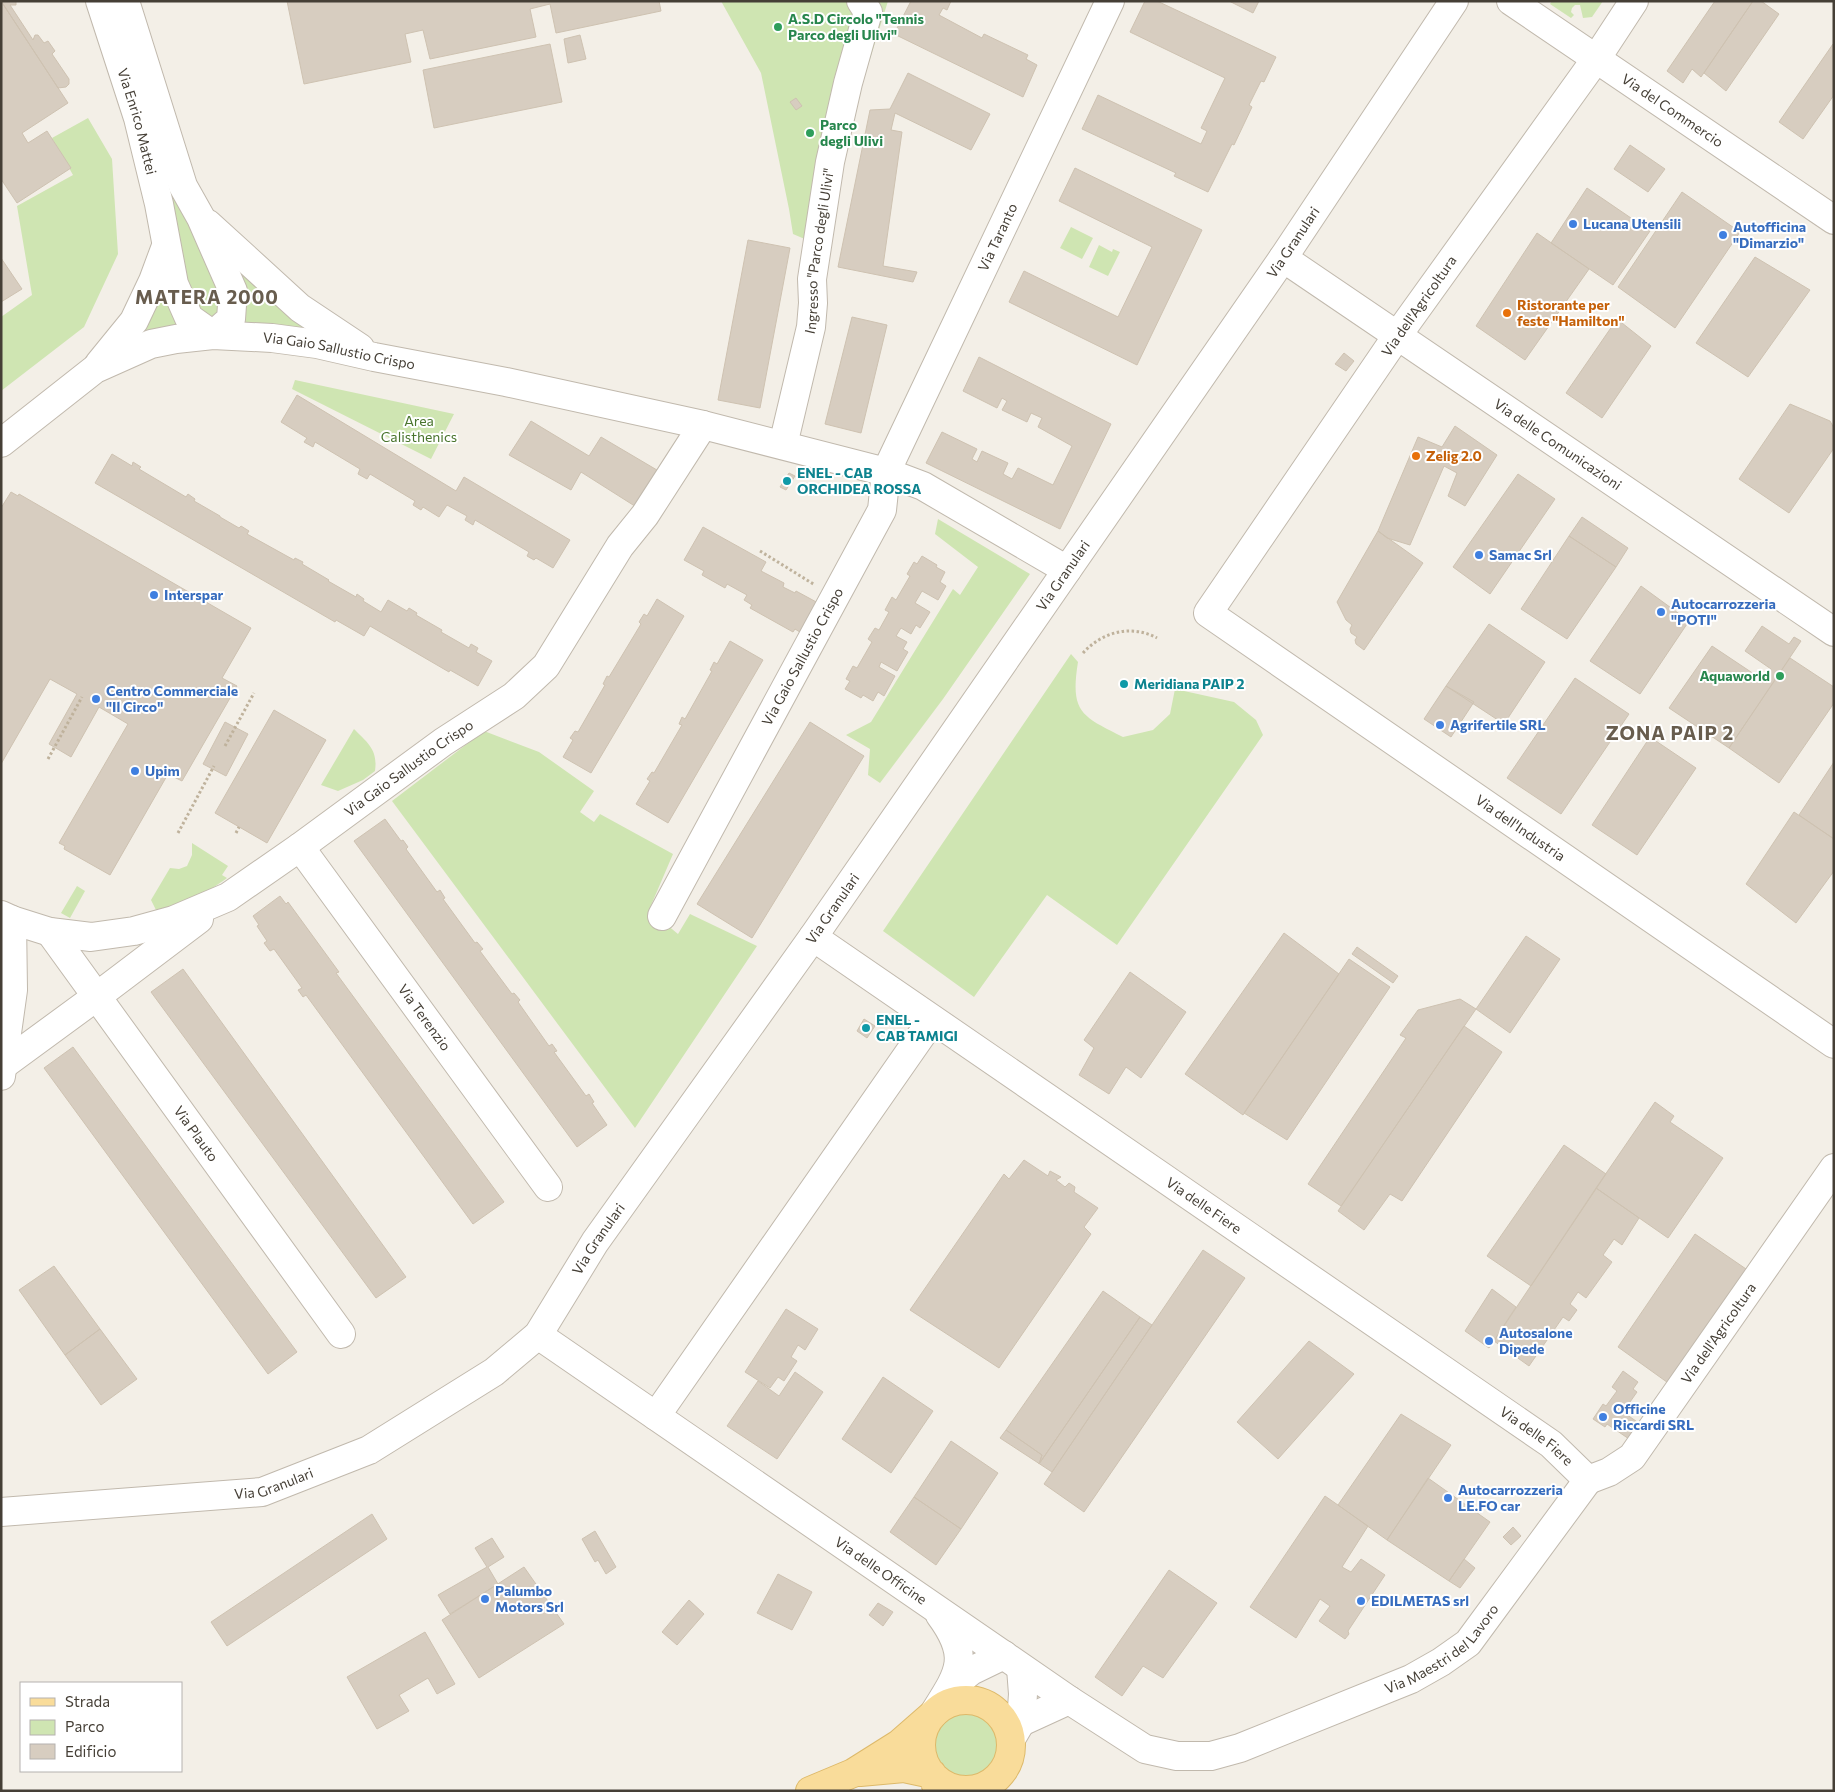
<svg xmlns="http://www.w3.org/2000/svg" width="1835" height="1792" viewBox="0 0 1835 1792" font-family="Commissioner,sans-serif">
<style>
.green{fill:#cfe5b2}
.building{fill:#d7cdc0;stroke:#cec2b1}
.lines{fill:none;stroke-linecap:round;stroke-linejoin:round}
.minor-casing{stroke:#c1b9ad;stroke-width:30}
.major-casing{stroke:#ddb96a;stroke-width:30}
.path{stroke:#bfb29c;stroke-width:3;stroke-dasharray:2.5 2.5;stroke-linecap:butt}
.minor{stroke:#fff;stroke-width:28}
.major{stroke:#f9dc9a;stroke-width:28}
.leisure-dot{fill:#2e9e5b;stroke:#fff;stroke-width:2}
.shop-dot{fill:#3f7fe0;stroke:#fff;stroke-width:2}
.food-dot{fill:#e8710a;stroke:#fff;stroke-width:2}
.culture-dot{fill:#0f9aa8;stroke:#fff;stroke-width:2}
.labels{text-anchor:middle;stroke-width:4;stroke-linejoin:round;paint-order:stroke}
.leisure-label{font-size:14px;font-weight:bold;fill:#27864d;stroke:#fff;text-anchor:start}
.street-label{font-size:14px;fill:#453f36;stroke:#fff}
.shop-label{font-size:14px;font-weight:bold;fill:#366cbe;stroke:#fff;text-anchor:start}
.food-label{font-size:14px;font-weight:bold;fill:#c56008;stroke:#fff;text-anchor:start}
.park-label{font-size:14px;fill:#49742d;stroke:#fff}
.culture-label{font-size:14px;font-weight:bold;fill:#0d838f;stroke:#fff;text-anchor:start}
.district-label{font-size:19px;font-weight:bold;letter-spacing:1px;fill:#685d4e;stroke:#fff}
</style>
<rect width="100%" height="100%" fill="#f3efe7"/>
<path class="green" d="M115 1 223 292 222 314 210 322 197 312 181 282Z
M721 1H888L856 104 807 240 793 234 789 209 761 73Z
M1552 1H1603L1592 17 1583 18 1580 5H1575L1572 8 1571 12 1574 15 1571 18 1550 4Z
M88 118 112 159 118 254 84 327 1 391V317L32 295 17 206 73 175 52 138Z
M1071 227 1093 238 1082 259 1060 248Z
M1099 245 1112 252 1113 249 1120 252 1108 276 1089 267Z
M222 246 341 343 233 331Z
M163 278 188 329 126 345Z
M295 380 454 414 431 459 292 389Z
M938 519 1030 574 943 699 880 783 868 775 870 749 846 735 871 722 953 589 960 595 978 567 935 534Z
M1071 654 1078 662C1070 712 1081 716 1123 737L1153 730 1170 714 1175 689 1234 702 1256 720 1263 735 1117 945 1047 895 974 997 883 931Z
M354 729C368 743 378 750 375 771L363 780 338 791 321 785Z
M484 731 539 752 594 791 580 812 594 822 600 814 673 854 649 910 678 934 690 914 757 946 635 1128 392 801Z
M192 843 228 866 222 875 227 878C208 892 180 908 156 910L151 900 170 868 179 869 187 866 192 855Z
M77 886 85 891 70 918 61 913Z
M931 1745a35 35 0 1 1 70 0a35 35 0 1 1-70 0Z"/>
<path class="building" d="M1 1 68 103 22 133 28 143 47 131 71 168 17 203 1 179Z
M1 1H16V5H10L33 40 35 35H38L44 43 48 41 55 51 52 54 69 79V84L66 87 58 88Z
M287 1H659L661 11 556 33 550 4 530 9 536 37 430 59 423 30 405 34 411 62 304 84Z
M911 1H951L947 10 943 8 939 15 982 38 984 34 1028 55 1026 59 1037 65 1023 97 894 34Z
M1145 1H1157L1276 57 1264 82 1261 81 1249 105 1252 107 1234 145 1232 144 1208 192 1174 176 1176 173 1082 129 1098 95 1201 144 1207 131 1201 128 1225 78 1130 32Z
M1229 1H1259L1253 13Z
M1715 1H1753L1701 77 1692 69 1683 83 1667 71Z
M1753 1H1761L1779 14 1726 91 1704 73Z
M580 35 586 59 568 63 564 39Z
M550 44 562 102 434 128 423 70Z
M1833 44 1834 95 1803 139 1779 122Z
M908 73 990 114 971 150 895 113 891 130 902 132 883 266 917 272 913 282 838 267 870 110 890 109Z
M796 98 802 106 796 110 790 102Z
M1630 145 1665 169 1648 192 1614 169Z
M1075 168 1202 230 1137 365 1009 302 1024 271 1118 317 1152 247 1059 201Z
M1587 188 1650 231 1613 285 1551 243Z
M1682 192 1740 232 1675 328 1618 287Z
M1537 233 1589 269 1525 360 1476 326Z
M748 240 790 248 760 408 718 400Z
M1755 257 1810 290 1748 377 1696 343Z
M1 258 22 289 1 302Z
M852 317 887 325 861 433 825 424Z
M1617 319 1651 346 1602 418 1566 393Z
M1344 353 1354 361 1346 371 1335 364Z
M979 357 1111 424 1060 529 926 463 942 432 977 449 972 459 977 462 982 451 1008 463 1003 474 1012 479 1018 468 1053 485 1072 446 1038 427 1042 418 1031 413 1027 422 1002 410 1007 401 1002 398 997 408 963 391Z
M297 395 456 491 464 477 570 540 553 568 536 558 534 560 527 556 529 552 475 520 473 525 465 520 467 516 447 505 439 517 423 507 421 510 413 505 415 501 370 474 367 479 358 474 360 469 315 442 313 447 304 442 307 438 281 422Z
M1790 404 1830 421 1834 428V448L1789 513 1739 479Z
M531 421 589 456 601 437 662 473 641 510 581 472 571 490 509 455Z
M1455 426 1497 455 1465 506 1448 496 1457 473 1444 466 1410 545 1387 538 1378 531 1418 437 1442 447Z
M112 454 132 466 133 462 141 467 139 469 186 497 188 494 195 499 194 501 220 516V517L239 528 241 526 249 531 247 534 294 560 295 558 303 562 302 564 329 580 328 581 356 597 357 594 364 599 363 601 381 612 388 600 407 611 409 608 417 613 416 615 442 630 441 632 469 648 471 644 478 648 476 652 492 661 478 686 450 670 449 672 370 626 364 636 336 620 335 622 95 483Z
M789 473 795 476 786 490 780 487Z
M1518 474 1555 499 1490 594 1453 567Z
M11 492 18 496 19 494 251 628 222 678 237 686 182 781 168 774 110 875 64 849 65 846 59 843 128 724 99 707 71 757 49 744 77 694 50 679 1 764V508Z
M1582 517 1628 548 1616 567 1569 536Z
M703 527 766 562 761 571 784 583 783 587 795 593 796 591 820 604 803 634 795 629 793 632 750 608 752 605 744 600 747 595 727 584 725 588 702 575 704 571 684 560Z
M1378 531 1423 563 1364 650 1356 644 1355 640 1357 637 1351 633 1350 629 1352 625 1346 620 1337 602Z
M1569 536 1616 567 1567 639 1521 609Z
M922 556 937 565 936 567 945 572 940 582 946 586 938 600 922 591 915 603 930 612 920 628 916 625 911 634 901 628 896 636 907 642 903 649 908 652 897 671 881 662 879 667 895 676 884 696 878 692 873 701 863 695 861 698 845 689 850 681 846 679 853 666 857 668 872 642 868 639 875 628 879 630 889 612 885 610 892 597 896 600 910 576 907 574 914 562 917 564Z
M1641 586 1689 621 1640 694 1590 661Z
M657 599 684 616 591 773 563 757 573 740 570 738 575 731 578 732 605 685 603 684 607 676 609 677 641 624 639 622 644 614 647 616Z
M1489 624 1545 662 1504 724 1446 686Z
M1762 626 1789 644 1794 637 1801 641 1729 748 1669 708 1712 646 1763 680 1771 669 1745 651Z
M730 641 763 660 668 823 636 804 650 781 647 779 652 772 654 773 682 725 679 724 682 717 685 719 712 671 710 670 714 662 717 664Z
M1790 658 1834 687V703L1779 783 1729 748Z
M1575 678 1629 714 1561 814 1507 778Z
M1446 686 1474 702 1451 737 1424 719Z
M274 710 326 740 267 843 215 813Z
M225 722 248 734 226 776 203 764Z
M810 722 864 756 752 938 697 904Z
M1650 737 1696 768 1637 855 1592 825Z
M1834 762V839L1799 815Z
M1794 812 1834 839V871L1796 923 1746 884Z
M385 819 401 841 403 840 408 847 406 849 437 892 440 890 445 898 443 899 475 943 477 942 483 949 480 951 512 994 514 993 520 1000 518 1002 549 1046 552 1044 557 1051 554 1052 586 1096 589 1094 594 1102 592 1103 607 1125 577 1147 354 841Z
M280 896 286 904 288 902 339 972 336 973 504 1202 473 1224 306 995 303 997 298 990 302 988 274 949 270 951 264 943 267 941 257 926 259 925 253 916Z
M1284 933 1339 974 1243 1115 1185 1074Z
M1526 936 1560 959 1510 1033 1476 1009Z
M1357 947 1398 976 1393 983 1352 954Z
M1349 959 1390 987 1287 1140 1244 1113Z
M183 969 406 1277 376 1298 151 992Z
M1130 972 1186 1012 1141 1078 1126 1067 1109 1094 1079 1075 1094 1048 1084 1040Z
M1460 999 1476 1009 1341 1206 1308 1184 1406 1038 1400 1035 1418 1010Z
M864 1019 875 1026 867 1038 857 1031Z
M1464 1026 1502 1052 1402 1201 1390 1194 1364 1230 1338 1211Z
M73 1047 297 1352 268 1374 44 1068Z
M1655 1102 1674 1116 1670 1122 1723 1158 1668 1238 1596 1188Z
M1564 1145 1606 1174 1531 1286 1487 1256Z
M1024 1160 1048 1176 1050 1171 1061 1177 1056 1180 1065 1187 1069 1183 1075 1187 1074 1192 1098 1208 1084 1227 1091 1234 999 1368 910 1310 1004 1174 1009 1179Z
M1596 1188 1639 1218 1622 1245 1614 1239 1603 1255 1612 1262 1586 1298 1578 1292 1570 1304 1577 1310 1569 1321 1563 1317 1529 1366 1494 1341Z
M1695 1234 1749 1271 1671 1385 1618 1347Z
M1203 1250 1245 1278 1084 1512 1044 1484Z
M54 1266 100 1329 65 1355 19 1290Z
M1492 1289 1516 1307 1489 1348 1465 1331Z
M1103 1291 1140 1317 1039 1464 1042 1455 1006 1430Z
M786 1309 818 1329 805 1350 798 1345 791 1357 797 1361 784 1381 778 1377 770 1388 745 1372Z
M1140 1317 1152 1325 1052 1472 1000 1438 1006 1430 1042 1455 1039 1464Z
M100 1329 137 1379 101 1405 65 1355Z
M1309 1341 1354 1374 1278 1459 1237 1422Z
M1623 1371 1638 1382 1633 1389 1637 1392 1623 1412 1643 1426 1632 1441 1607 1424 1605 1427 1593 1419 1603 1404 1606 1406 1617 1391 1612 1387Z
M795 1372 823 1392 777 1459 727 1426 758 1381 779 1396Z
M883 1377 933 1411 891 1473 842 1439Z
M1401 1414 1451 1445 1387 1540 1338 1505Z
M951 1441 998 1473 961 1529 914 1497Z
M1428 1478 1490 1522 1449 1581 1387 1540Z
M1325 1496 1368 1526 1342 1567 1351 1572 1361 1559 1385 1575 1348 1631 1349 1634 1345 1639 1319 1621 1330 1606 1320 1599 1296 1638 1250 1607Z
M914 1497 961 1529 936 1565 890 1532Z
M372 1514 387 1539 227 1646 211 1622Z
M1513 1527 1521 1536 1511 1545 1503 1537Z
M595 1531 616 1567 606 1574 598 1560 595 1562 582 1539Z
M492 1538 504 1557 488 1567 498 1584 450 1614 438 1595 487 1567 475 1548Z
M1464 1559 1475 1568 1460 1588 1449 1581Z
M524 1567 564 1624 479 1678 442 1620Z
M1169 1570 1217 1603 1163 1678 1143 1666 1122 1696 1095 1677Z
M778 1574 812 1592 792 1630 757 1613Z
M689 1600 704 1614 677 1645 662 1632Z
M878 1603 893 1612 883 1626 869 1615Z
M425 1632 455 1684 437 1694 428 1678 399 1695 409 1711 377 1729 347 1677Z"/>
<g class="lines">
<g class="minor-casing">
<g id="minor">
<path id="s1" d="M100 1 138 118 159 204 174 284 189 318 213 335"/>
<path d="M125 1 183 186 201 218 233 291 231 319 213 335"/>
<path id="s2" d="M1511 1 1834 220"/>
<path id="s3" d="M1634 1 1596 59 1397 336 1208 613 1834 1044"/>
<path d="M208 224 300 308 360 348"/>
<path id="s4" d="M1283 258 1834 632"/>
<path d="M99 364 134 321 153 281 166 246"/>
<path id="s5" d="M1 443 95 369 151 344 176 339 213 335 272 338 317 344 374 357 506 382 703 425 886 472 923 486 1067 570"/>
<path id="s6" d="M783 445 811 327 813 303 812 279 830 162 848 83 868 12 861 1"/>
<path id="s7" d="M300 847 548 1187"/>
<path id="s8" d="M1 915 12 920 50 932 91 937 134 931 174 920 228 897 300 847 443 742 514 696 546 666 620 546 645 515 703 425"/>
<path id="s9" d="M662 916 882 510 886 472 1110 1"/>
<path id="s10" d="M50 932 341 1334"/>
<path id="s11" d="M813 937 1551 1444 1588 1480"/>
<path d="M2 1066 96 997 199 919"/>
<path d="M1 1076 13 990 12 920"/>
<path id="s12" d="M538 1335 1069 1700 1145 1749 1177 1756H1211L1240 1748 1411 1679 1441 1662 1468 1643 1588 1480"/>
<path d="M656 1416 932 1020"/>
<path id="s13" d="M1588 1480 1609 1472 1632 1457 1834 1168"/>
<path id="s14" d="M1 1512 262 1492 369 1450 494 1372 538 1335 595 1242 813 937 1283 258 1454 1"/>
<path d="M951 1687 971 1671 1004 1655"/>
<path d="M934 1713C960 1672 971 1657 940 1615"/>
<path d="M1021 1722 1069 1700"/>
<path d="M1011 1739 1021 1722 1023 1694 1021 1668"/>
</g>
</g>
<g class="major-casing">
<path id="major" d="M921 1745a45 45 0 1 1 90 0a45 45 0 1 1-90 0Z
M860 1772 904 1768 932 1774 936 1785
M810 1791 853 1773 899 1744 931 1716"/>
</g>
<path class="path" d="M760 551 815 585
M1083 653C1102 632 1131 624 1157 638
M225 746 254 693
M48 759 82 697
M178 833 214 766
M236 833 239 827"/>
<use href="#minor" class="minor"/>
<use href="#major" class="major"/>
</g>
<g class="leisure-dot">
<circle cx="778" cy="27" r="5"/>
<circle cx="810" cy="133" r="5"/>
<circle cx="1780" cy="676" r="5"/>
</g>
<g class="shop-dot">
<circle cx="1573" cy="224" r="5"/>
<circle cx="1723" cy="235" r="5"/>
<circle cx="1479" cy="555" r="5"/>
<circle cx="154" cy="595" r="5"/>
<circle cx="1661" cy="612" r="5"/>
<circle cx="96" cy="699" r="5"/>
<circle cx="1440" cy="725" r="5"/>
<circle cx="135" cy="771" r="5"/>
<circle cx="1489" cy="1341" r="5"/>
<circle cx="1603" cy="1417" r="5"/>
<circle cx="1448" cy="1498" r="5"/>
<circle cx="485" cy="1599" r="5"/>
<circle cx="1361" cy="1601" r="5"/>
</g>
<g class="food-dot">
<circle cx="1507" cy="313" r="5"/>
<circle cx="1416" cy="456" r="5"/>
</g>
<g class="culture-dot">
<circle cx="787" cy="481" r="5"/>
<circle cx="1124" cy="684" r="5"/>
<circle cx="866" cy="1028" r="5"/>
</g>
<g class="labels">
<g class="leisure-label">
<text x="788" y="24">A.S.D Circolo "Tennis<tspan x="788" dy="16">Parco degli Ulivi"</tspan></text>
<text x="820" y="130">Parco<tspan x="820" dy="16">degli Ulivi</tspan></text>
<text x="1770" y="681" text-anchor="end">Aquaworld</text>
</g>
<g class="street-label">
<text dy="5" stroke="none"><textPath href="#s2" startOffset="195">Via del Commercio</textPath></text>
<text dy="5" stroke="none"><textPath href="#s1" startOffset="126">Via Enrico Mattei</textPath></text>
<text dy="5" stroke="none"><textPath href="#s9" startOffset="760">Via Taranto</textPath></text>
<text dy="5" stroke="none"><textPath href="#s14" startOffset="1910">Via Granulari</textPath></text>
<text dy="5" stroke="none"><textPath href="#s6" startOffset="198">Ingresso "Parco degli Ulivi"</textPath></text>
<text transform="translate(1419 306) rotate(-55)" y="5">Via dell'Agricoltura</text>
<text dy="5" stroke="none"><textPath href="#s5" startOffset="371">Via Gaio Sallustio Crispo</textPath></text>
<text dy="5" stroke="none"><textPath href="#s4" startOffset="332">Via delle Comunicazioni</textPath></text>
<text dy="5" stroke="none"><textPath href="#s14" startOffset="1505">Via Granulari</textPath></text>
<text dy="5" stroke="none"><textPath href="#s9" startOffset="295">Via Gaio Sallustio Crispo</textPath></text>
<text dy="5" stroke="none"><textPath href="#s8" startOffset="459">Via Gaio Sallustio Crispo</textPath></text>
<text dy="5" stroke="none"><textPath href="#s3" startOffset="1125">Via dell'Industria</textPath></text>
<text dy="5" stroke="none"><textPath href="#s14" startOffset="1100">Via Granulari</textPath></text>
<text dy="5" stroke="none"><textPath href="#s7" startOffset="211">Via Terenzio</textPath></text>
<text dy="5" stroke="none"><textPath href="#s10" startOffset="249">Via Plauto</textPath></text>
<text dy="5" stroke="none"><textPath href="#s11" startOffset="474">Via delle Fiere</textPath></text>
<text dy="5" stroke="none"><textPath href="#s14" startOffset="695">Via Granulari</textPath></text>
<text dy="5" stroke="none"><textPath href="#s13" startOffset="201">Via dell'Agricoltura</textPath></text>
<text dy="5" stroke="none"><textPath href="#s11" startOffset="879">Via delle Fiere</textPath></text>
<text dy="5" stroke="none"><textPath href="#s14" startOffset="275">Via Granulari</textPath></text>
<text dy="5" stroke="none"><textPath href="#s12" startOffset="416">Via delle Officine</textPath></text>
<text dy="5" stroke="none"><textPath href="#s12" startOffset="1059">Via Maestri del Lavoro</textPath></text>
</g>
<g class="shop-label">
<text x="1583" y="229">Lucana Utensili</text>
<text x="1733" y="232">Autofficina<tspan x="1733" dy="16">"Dimarzio"</tspan></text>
<text x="1489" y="560">Samac Srl</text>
<text x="164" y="600">Interspar</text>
<text x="1671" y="609">Autocarrozzeria<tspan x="1671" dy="16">"POTI"</tspan></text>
<text x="106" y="696">Centro Commerciale<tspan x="106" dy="16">"Il Circo"</tspan></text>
<text x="1450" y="730">Agrifertile SRL</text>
<text x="145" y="776">Upim</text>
<text x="1499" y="1338">Autosalone<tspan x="1499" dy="16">Dipede</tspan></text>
<text x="1613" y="1414">Officine<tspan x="1613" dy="16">Riccardi SRL</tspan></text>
<text x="1458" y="1495">Autocarrozzeria<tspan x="1458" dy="16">LE.FO car</tspan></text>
<text x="495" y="1596">Palumbo<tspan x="495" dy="16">Motors Srl</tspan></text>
<text x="1371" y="1606">EDILMETAS srl</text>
</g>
<g class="food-label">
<text x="1517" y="310">Ristorante per<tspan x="1517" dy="16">feste "Hamilton"</tspan></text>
<text x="1426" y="461">Zelig 2.0</text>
</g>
<g class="park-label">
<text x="419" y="426">Area<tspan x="419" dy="16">Calisthenics</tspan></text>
</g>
<g class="culture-label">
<text x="797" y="478">ENEL - CAB<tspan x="797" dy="16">ORCHIDEA ROSSA</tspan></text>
<text x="1134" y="689">Meridiana PAIP 2</text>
<text x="876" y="1025">ENEL -<tspan x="876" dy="16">CAB TAMIGI</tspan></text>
</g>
<g class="district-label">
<text x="207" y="304">MATERA 2000</text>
<text x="1670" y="740">ZONA PAIP 2</text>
</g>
</g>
<rect width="1835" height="1792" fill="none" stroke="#453f36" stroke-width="5"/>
<rect x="20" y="1682" width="162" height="90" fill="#ffffff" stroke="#b5b2af"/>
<rect x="30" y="1698" width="25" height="8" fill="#f9dc9a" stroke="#b5b2af"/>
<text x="65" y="1707" font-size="15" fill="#453f36">Strada</text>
<rect x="30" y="1720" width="25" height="15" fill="#cfe5b2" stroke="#b5b2af"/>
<text x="65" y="1732" font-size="15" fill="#453f36">Parco</text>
<rect x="30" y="1744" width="25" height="15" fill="#d7cdc0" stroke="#b5b2af"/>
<text x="65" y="1757" font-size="15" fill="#453f36">Edificio</text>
</svg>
